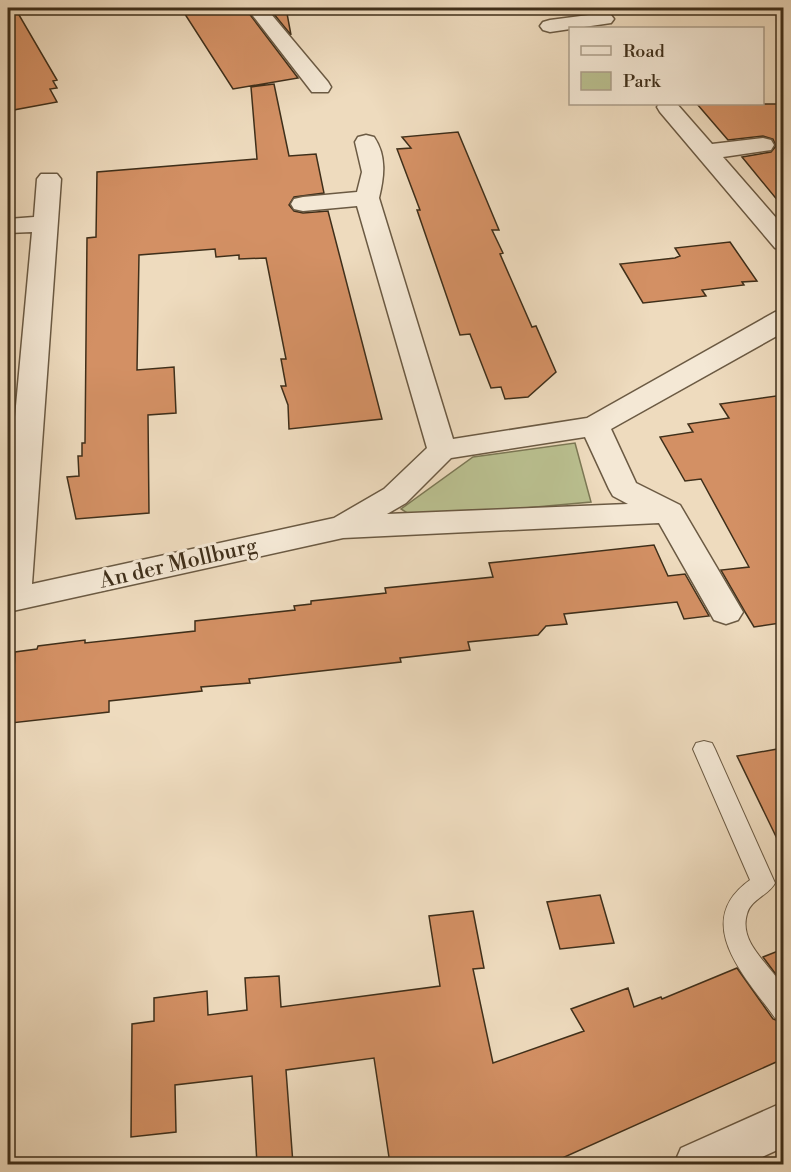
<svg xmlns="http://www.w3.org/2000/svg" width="791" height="1172" viewBox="0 0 791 1172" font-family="'Libre Bodoni',serif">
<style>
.green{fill:#bac090;stroke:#7c7855;stroke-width:1.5}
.building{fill:#d39064;stroke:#3f2f1a;stroke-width:1.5}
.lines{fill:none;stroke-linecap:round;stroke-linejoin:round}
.lane-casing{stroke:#6b5a43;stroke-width:2}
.street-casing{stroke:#6b5a43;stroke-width:3}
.lane{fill:#f4e8d5;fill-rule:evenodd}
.street{fill:#f4e8d5;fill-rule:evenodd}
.labels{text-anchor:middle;stroke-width:6;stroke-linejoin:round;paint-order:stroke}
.street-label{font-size:22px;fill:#3f2f1a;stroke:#f4e8d5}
</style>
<rect width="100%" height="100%" fill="#eedbbe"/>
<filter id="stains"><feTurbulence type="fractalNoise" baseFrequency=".00333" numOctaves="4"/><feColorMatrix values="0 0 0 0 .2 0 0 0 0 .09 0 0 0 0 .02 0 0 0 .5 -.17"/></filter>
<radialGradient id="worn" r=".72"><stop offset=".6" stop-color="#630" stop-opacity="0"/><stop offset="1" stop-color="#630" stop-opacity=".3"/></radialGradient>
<path class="green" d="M575 443 591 502 415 518 401 509 473 457Z"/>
<path class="building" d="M8 8H15L57 80 53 81 57 88 50 89 57 102 8 111Z
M181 8H245L298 78 233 89Z
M269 8H286L291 35Z
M274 84 289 156 316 154 324 193 294 197 289 205 294 211 303 213 328 211 382 419 289 429 288 405 281 386H286L281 359H286L266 258 239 259V255L216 257 215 249 139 255 137 370 174 367 176 413 148 415 149 513 76 519 67 477 79 476 78 456H82V443H85L87 238 96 237 97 172 257 159 251 87Z
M697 104H783V207L742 157 771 152 776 146 773 139 763 136 728 140Z
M458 132 499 230H492L503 253 500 254 532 327 536 326 556 372 528 397 505 399 501 387 491 388 470 334 460 335 417 210H420L397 149 411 148 402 137Z
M730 242 757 281 742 282 744 285 702 290 706 296 643 303 620 264 675 258 680 256 675 248Z
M783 395V630L780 623 754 627 745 612 721 570 749 567 701 479 685 481 660 437 693 432 688 424 729 418 720 404Z
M654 545 668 576 685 574 709 616 684 619 677 602 564 614 567 624 546 626 538 635 468 642 470 650 400 658 401 662 249 679 250 683 201 687 202 691 109 701V712L11 723 15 652 37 649 38 646 85 640V643L195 631V621L295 610 294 606 311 604V601L386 593 385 588 493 577 489 563Z
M783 748V851L737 756Z
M600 895 614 943 560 949 547 902Z
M473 911 484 968 473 969 493 1063 584 1031 571 1009 628 988 634 1007 661 997 662 999 737 968 773 1019 783 1023V1059L549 1164H390L374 1058 286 1070 293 1164H257L252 1076 175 1085 176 1132 131 1137 132 1024 154 1021V998L207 991 208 1015 247 1010 245 978 279 976 281 1007 440 986 429 916Z
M783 949V984L763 957Z"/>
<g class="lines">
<g class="lane-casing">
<path id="lane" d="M704 741 712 743 715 749 775 883C769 895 750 900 747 914 738 944 772 965 783 988 786 996 784 1012 784 1021L775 1018C745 976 691 922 750 880L693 749 696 743Z"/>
</g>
<g class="street-casing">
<path id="street" d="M247 8H266L328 82 331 87 328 92H312Z
M604 13 611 15 614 19 611 23 550 32 543 30 540 26 543 22 550 20Z
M659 104H677L712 144 763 138 771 140 774 145 771 150 723 157 784 227V250L775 248 660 112 657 107Z
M366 135 374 137C387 156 384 177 379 198L453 439 587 418 775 312 784 310V332L611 429 636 483 680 505 743 612 738 620 726 624 714 620 659 523 343 538 8 612V493L32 232 8 233V219L34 217 37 179 41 174H57L61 179 32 584 334 518 384 489 427 448 357 206 303 211 294 209 291 204 294 199 303 197 357 192 362 172 355 142 358 137ZM585 437 609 489 613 496 628 504 387 514 406 503 451 458Z
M784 1102V1147L747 1164H674L681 1148Z"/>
</g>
<use href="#lane" class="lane"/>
<use href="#street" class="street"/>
</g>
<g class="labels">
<g class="street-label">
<text transform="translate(178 562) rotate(-13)" y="8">An der Mollburg</text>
</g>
</g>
<rect width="791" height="1172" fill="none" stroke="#eedbbe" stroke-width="30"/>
<rect x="9" y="9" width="773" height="1154" fill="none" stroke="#3f2f1a" stroke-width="3"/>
<rect x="15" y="15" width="761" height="1142" fill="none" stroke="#3f2f1a" stroke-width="1.5"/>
<rect x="569" y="27" width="195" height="78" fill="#f4e8d5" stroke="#ac9e8a" stroke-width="1.5"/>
<rect x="581" y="46" width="30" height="9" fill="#f4e8d5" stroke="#ac9e8a" stroke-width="1.5"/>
<text x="623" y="57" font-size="18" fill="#3f2f1a">Road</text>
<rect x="581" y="72" width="30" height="18" fill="#bac090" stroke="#ac9e8a" stroke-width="1.5"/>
<text x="623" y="87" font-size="18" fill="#3f2f1a">Park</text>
<rect width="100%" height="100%" filter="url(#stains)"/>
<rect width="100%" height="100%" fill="url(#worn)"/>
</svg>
